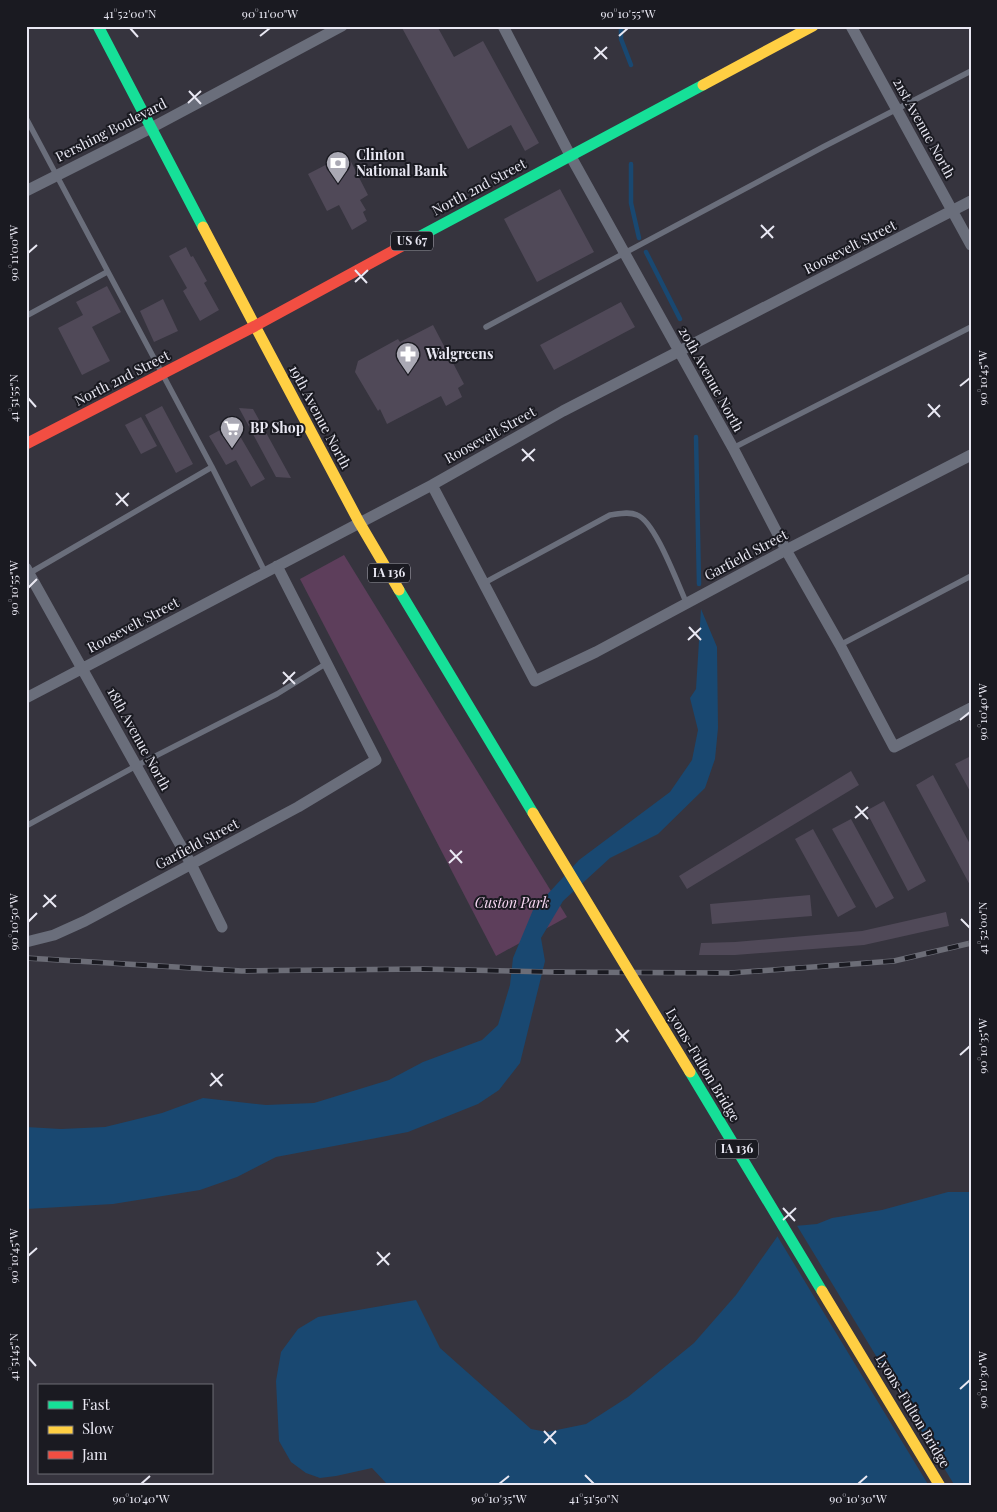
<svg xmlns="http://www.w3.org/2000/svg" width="997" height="1512" viewBox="0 0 997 1512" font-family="'Playfair Display',serif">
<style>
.green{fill:#5d3e5b}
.water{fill:#194871}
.pier{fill:#36343e}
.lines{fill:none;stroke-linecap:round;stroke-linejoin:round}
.stream{stroke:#194871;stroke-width:4.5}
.building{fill:#504958}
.lane{stroke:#6a6e7b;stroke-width:5.5}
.street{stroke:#6a6e7b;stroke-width:11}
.fast{stroke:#16e098;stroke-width:11}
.slow{stroke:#ffcf43;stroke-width:11}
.jam{stroke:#f24e42;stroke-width:11}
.rail-casing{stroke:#6c6d77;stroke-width:5.5}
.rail{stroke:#1a1a21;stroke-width:4;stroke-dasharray:11;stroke-linecap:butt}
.fast-bridge{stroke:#16e098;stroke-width:11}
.slow-bridge{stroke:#ffcf43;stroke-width:11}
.ticks{fill:none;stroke:#e9e8f3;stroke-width:2}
.labels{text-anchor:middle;stroke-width:4;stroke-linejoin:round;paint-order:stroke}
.shield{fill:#1a1a21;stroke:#abaab4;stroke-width:1}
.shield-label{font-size:12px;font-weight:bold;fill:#e9e8f3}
.street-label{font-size:14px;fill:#e9e8f3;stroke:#1a1a21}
.poi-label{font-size:14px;font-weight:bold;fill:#e9e8f3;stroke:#1a1a21;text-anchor:start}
.park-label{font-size:14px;font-style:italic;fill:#f8d8f3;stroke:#1a1a21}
.neatline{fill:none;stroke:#e9e8f3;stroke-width:2}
.ticks-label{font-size:12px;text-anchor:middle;fill:#e9e8f3}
</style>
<rect width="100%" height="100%" fill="#36343e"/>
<path class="green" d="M344 555 567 917 496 956 300 579Z"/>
<path class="water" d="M701 609 717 647 718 728 715 759 705 788 658 834 610 858 563 901 541 938 545 961 520 1063 499 1090 478 1104 408 1132 276 1157 237 1177 200 1190 113 1204 26 1209V1127L61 1129 105 1127 162 1113 203 1098 266 1105 314 1103 389 1080 423 1062 482 1040 498 1025 510 985 513 958 533 910 579 860 670 792 692 760 698 730 690 698 696 689Z
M948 1192H971V1486H385L386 1483 372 1468 336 1476 320 1478 306 1473 291 1462 279 1441 276 1381 281 1352 298 1329 318 1317 416 1300 440 1348 531 1429 547 1432 586 1424 628 1397 694 1343 736 1295 784 1227 817 1224 832 1218 882 1210Z"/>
<path class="pier" d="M796 1224 955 1486H929L776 1234 783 1225Z"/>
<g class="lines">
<path class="stream" d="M621 26V39L631 65
M631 164V203L639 238
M646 252 680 319
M696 437 699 584"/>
</g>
<path class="building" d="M401 26H437L454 57 483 41 539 143 525 151 511 125 468 149Z
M347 154 368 195 360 200 366 210 363 212 367 221 352 230 339 205 327 211 308 174Z
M560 189 594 252 537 282 504 219Z
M186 247 191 257 193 256 207 281 204 283 219 310 200 321 183 291 187 288 169 256Z
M107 286 121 312 92 327 110 361 82 375 58 328 83 315 76 302Z
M163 299 178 331 154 342 140 311Z
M621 302 635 327 554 370 540 345Z
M433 325 464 384 458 388 462 397 446 406 441 396 387 424 380 409 378 411 355 372 358 361 398 339 400 342Z
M162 406 193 464 176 473 145 415Z
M239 408 253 409 291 478 276 477Z
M141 417 157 446 141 454 125 425Z
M220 430 225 438 237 431 265 479 251 487 236 460 226 465 209 436Z
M971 756V793L955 764Z
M851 771 859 785 687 889 679 876Z
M933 775 971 846V887L916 785Z
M884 801 926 881 908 891 866 811Z
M851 819 894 898 876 908 832 829Z
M813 829 856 907 838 917 795 839Z
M810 895 812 916 712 924 710 904Z
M946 912 949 926 864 945 735 955H699L701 943 735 942 862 931Z"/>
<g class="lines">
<path class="lane" d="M26 118 212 467 265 572
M26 316 107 272
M486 327 823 147 971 71
M733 448 971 327
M28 574 212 467
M484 583 610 515C618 514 629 511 637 515 655 521 678 585 687 604
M840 645 971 576
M26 826 136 766 277 694 327 663"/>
<path class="street" d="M503 26 570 155 733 448 786 550 840 645 894 747 971 708
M851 26 971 245
M26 191 151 128 342 26
M432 485 535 681 596 652 786 550 971 455
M26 568 191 864 222 927
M26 698 432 485 563 411 971 201
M26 942 54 935 85 921 298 807 376 760 277 566"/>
<path class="fast" d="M98 26 203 227
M413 240 703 85
M399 590 533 813"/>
<path class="slow" d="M703 85 813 26
M203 227 255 326
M255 326 359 522 399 590"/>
<path class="jam" d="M26 444 255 326 413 240"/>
<g class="rail-casing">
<path id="rail" d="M26 958 242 971 422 969 549 972 731 973 894 961 971 943"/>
</g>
<use href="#rail" class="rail"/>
<path class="fast-bridge" d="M690 1072 822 1291"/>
<path class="slow-bridge" d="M533 813 690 1072
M822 1291 940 1486"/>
</g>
<path class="ticks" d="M130 28 138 37M260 36 270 28M619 36 628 28M595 47 607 59M594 59 607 47M189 91 201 104M188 103 201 91M761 225 773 238M761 238 774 226M28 253 37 245M355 270 367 283M355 282 368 270M960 386 970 378M28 398 36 407M928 404 940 417M928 417 940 405M522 449 534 461M522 461 535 449M116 493 128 506M116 505 129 493M28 588 37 579M689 627 701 640M688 640 701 628M283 672 295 684M283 684 295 672M960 720 970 712M856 806 868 819M855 818 868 807M450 850 462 863M449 863 462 851M44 895 56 907M43 907 56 895M961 919 970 928M28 922 37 913M616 1029 628 1042M616 1042 629 1030M960 1055 970 1046M211 1073 222 1086M210 1086 223 1074M783 1208 795 1221M783 1220 796 1208M377 1252 389 1265M28 1256 37 1248M377 1265 390 1253M28 1357 36 1366M960 1389 970 1380M544 1431 556 1444M544 1443 556 1431M585 1475 594 1484M141 1484 150 1476M499 1484 509 1476M858 1484 867 1476"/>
<defs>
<g id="bank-pin" transform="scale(1.25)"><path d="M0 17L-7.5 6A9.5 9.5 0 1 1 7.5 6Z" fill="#aaa9b4" stroke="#1a1a21"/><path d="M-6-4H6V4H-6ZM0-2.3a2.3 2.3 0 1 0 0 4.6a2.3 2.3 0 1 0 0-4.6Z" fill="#fff"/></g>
<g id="pharmacy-pin" transform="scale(1.25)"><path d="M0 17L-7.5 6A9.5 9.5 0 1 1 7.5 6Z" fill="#aaa9b4" stroke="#1a1a21"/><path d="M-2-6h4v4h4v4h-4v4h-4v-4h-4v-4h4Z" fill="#fff"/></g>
<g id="supermarket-pin" transform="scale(1.25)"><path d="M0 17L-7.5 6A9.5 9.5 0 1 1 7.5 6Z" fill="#aaa9b4" stroke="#1a1a21"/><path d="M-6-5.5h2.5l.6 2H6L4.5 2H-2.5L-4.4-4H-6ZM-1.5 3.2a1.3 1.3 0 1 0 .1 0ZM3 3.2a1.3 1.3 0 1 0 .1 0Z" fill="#fff"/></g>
</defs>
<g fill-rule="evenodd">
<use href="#bank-pin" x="338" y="163"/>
<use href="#pharmacy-pin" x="408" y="354"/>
<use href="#supermarket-pin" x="232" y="428"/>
</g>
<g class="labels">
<g class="shield">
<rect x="391" y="231.5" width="42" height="19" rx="4"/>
<rect x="368" y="563.5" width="42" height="19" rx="4"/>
<rect x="716" y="1139.5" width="42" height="19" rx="4"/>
</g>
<g class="shield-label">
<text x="412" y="245">US 67</text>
<text x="389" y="577">IA 136</text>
<text x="737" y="1153">IA 136</text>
</g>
<g class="street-label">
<text transform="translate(924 128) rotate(61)" y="5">21st Avenue North</text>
<text transform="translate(111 130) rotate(-27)" y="5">Pershing Boulevard</text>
<text transform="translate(479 187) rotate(-28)" y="5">North 2nd Street</text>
<text transform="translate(850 247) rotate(-27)" y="5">Roosevelt Street</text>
<text transform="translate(122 378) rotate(-27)" y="5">North 2nd Street</text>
<text transform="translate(711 379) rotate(61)" y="5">20th Avenue North</text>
<text transform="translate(320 417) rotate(62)" y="5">19th Avenue North</text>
<text transform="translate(490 435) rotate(-29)" y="5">Roosevelt Street</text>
<text transform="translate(746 555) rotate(-28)" y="5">Garfield Street</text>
<text transform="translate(133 625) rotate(-28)" y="5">Roosevelt Street</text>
<text transform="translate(139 739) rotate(61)" y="5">18th Avenue North</text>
<text transform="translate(197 844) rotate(-28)" y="5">Garfield Street</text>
<text transform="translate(703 1065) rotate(59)" y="5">Lyons-Fulton Bridge</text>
<text transform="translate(913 1411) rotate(59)" y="5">Lyons-Fulton Bridge</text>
</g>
<g class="poi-label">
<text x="356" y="160">Clinton<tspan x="356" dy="16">National Bank</tspan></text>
<text x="426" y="359">Walgreens</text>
<text x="250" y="433">BP Shop</text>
</g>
<g class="park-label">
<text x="512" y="908">Custon Park</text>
</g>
</g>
<rect width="997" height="1512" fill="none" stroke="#1a1a21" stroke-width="55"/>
<rect x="38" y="1384" width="175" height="90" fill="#1a1a21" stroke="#6d6c75"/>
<rect x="48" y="1401" width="25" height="8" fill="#16e098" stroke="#6d6c75"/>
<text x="82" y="1410" font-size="15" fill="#e9e8f3">Fast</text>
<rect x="48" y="1426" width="25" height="8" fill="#ffcf43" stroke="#6d6c75"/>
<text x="82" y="1434" font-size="15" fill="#e9e8f3">Slow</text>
<rect x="48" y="1451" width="25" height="8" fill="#f24e42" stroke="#6d6c75"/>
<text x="82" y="1460" font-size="15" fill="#e9e8f3">Jam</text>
<rect x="28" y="28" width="942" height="1456" class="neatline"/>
<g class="ticks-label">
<text x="130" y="18">41°52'00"N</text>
<text x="270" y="18">90°11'00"W</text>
<text x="628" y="18">90°10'55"W</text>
<text transform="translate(14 253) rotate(-90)" y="4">90°11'00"W</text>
<text transform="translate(983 378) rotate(-90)" y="4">90°10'45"W</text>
<text transform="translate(14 398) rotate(-90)" y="4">41°51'55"N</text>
<text transform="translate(14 588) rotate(-90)" y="4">90°10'55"W</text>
<text transform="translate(983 712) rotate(-90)" y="4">90°10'40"W</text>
<text transform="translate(14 922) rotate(-90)" y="4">90°10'50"W</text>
<text transform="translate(983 928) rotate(-90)" y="4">41°52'00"N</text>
<text transform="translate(983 1046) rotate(-90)" y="4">90°10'35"W</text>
<text transform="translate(14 1256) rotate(-90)" y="4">90°10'45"W</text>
<text transform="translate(14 1357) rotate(-90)" y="4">41°51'45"N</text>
<text transform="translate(983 1380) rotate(-90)" y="4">90°10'30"W</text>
<text x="141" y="1503">90°10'40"W</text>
<text x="499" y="1503">90°10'35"W</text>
<text x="594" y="1503">41°51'50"N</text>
<text x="858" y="1503">90°10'30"W</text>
</g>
</svg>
